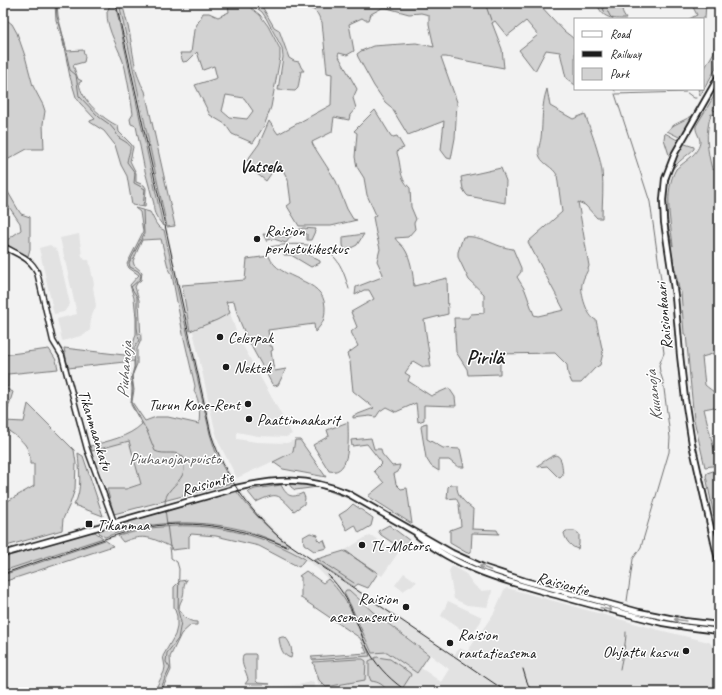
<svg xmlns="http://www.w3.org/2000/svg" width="722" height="695" viewBox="0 0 722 695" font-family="Caveat,sans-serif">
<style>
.built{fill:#e2e2e2;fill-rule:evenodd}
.green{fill:#d2d2d2;stroke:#777;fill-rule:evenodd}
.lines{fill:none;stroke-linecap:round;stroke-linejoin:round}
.stream{stroke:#707070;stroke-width:1}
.tertiary-casing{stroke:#1c1c1c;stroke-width:7}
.secondary-casing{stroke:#1c1c1c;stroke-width:8}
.tertiary{stroke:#fff;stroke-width:4}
.secondary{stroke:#fff;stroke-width:4.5}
.rail{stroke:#1c1c1c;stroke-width:1}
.oneway{stroke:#999}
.poi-dot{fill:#1c1c1c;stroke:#fff;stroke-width:1.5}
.labels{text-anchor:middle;stroke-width:3;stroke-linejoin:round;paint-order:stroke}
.poi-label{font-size:16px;fill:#1c1c1c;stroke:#fff;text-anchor:start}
.street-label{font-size:16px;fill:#1c1c1c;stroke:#fff}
.park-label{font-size:16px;fill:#5c5c5c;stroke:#fff}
.neighbourhood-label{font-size:17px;font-weight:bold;fill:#1c1c1c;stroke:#fff}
.water-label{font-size:17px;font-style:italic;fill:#5b5b5b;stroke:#fff}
.district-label{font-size:20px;font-weight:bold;fill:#1c1c1c;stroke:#fff}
</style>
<rect width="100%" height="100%" fill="#f2f2f2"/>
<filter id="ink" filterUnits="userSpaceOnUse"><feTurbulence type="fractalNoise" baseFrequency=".025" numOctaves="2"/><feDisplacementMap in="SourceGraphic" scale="8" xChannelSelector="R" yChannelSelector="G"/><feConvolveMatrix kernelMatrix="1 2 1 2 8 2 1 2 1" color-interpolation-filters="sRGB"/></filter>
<g filter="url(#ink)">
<path class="built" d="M115 3H119L167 229 213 433 220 455 235 482 254 509 272 528 290 544 454 655 460 648 467 652 494 613 504 590 507 588 655 629 709 642 715 648 719 658V675L710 689 711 692H321L322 687 318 684 314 664 323 663V658L365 656 369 654 349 606 342 594 318 569 311 563 286 549 187 526 150 528 134 531 3 575V571L116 533 149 525 187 523 216 525 239 529 268 538 287 547 289 545 270 530 251 511 236 491 217 456 210 434ZM358 598 373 612 449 669 441 682 421 668 417 673 387 652 372 653 351 606Z
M79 234 82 256 85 260H89L94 284 93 287 96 306 91 318 90 330 84 335 63 341 62 340 57 319 77 314 60 238Z
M50 245 58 251 70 304 64 312 54 314 39 248Z
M230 313 238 337 292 434 286 437 258 436 237 432V439L257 442 287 443 295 440 293 452 237 478 219 443 215 430 193 331Z
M129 440 142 484 126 489H107L92 451Z
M372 536 398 553 382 576 344 551 366 537Z
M452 566 466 574 474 585 481 591 492 590 491 597 487 607 467 605 454 599 449 571Z
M404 573 417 582 403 591 395 585Z
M448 601 482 617 481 621 471 636 441 616Z
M313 681 317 692H232L231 688 273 687 303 684Z"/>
<path class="green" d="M55 3H57L58 16 67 51 83 50 85 57 84 62 73 65 78 79 82 81 79 83C81 100 103 119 118 126L119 132 131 144 133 147 130 161 136 173V182L144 185 146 188 145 207 132 205 127 176 121 165 115 145 104 131 90 122V121L95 119 80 103 76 97 70 77 63 42 56 21Z
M111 3H115L163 226C159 220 152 213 154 204L145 171 136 126 131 124 130 119 133 114C131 99 128 83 125 68 121 51 106 30 107 12 108 9 110 6 111 3Z
M119 3H122C124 12 127 21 129 30 133 49 134 75 145 91L175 226 167 227Z
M230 3H245L260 15 268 26 280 49V58L271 107 264 126 253 143 232 134 225 124 210 115 195 85 217 78 214 66 203 70 197 52 188 61 183 62 180 53H191L194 30 203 13H209L218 17 229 12 228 4ZM226 95 244 98 253 111 247 119 229 117 222 111Z
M250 3H260L274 27 279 30 289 58 294 61 299 62 301 67 304 71H301L298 88 295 91 278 90 283 57 282 48 266 18 262 12Z
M301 3H538L564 31 573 38 575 42V85L566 78 560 52 546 50 535 71 519 50 538 35 526 21 507 36 495 21 492 23 502 49 504 68 446 57H441L457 102 455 138 451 159 447 158 441 150 444 121 408 135 391 107 385 102 374 86 358 57 357 54 361 51 373 46 416 43 434 47 429 24V15L421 13 409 14 387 8H382L371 14 369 20H365L362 18 349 24 354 51 347 55 339 53 338 55 357 89 353 98 356 108 350 115 349 120 334 117 332 132 312 142 313 145 336 181 347 209 353 219 357 220 331 226H299L287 206 291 203 288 180 279 162 266 181 251 169 243 166 259 144 269 121 278 134 331 105 332 74 327 73 322 22C319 19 319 14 315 11 310 7 305 9 301 3Z
M597 3H621L623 14 626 19C612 19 602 19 597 3Z
M691 3H706L705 18 689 19 697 15Z
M3 17 12 24 17 33 25 56 33 86 43 105 45 111 43 124 44 149H27L7 160 3 173Z
M719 33V56L717 59 716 68 700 96 698 89H703V71L714 52 716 38Z
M719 88V99L713 110 719 112V116L711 114C705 133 707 150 712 169L719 170V352L702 357 705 385C713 392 719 393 719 406L704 409 717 462H719V465L705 467 694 420 686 334H684L681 292 679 289C673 254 658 216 667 180 670 167 676 155 682 143L694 147V149C688 155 677 162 672 170 663 187 667 228 673 246 671 224 663 192 676 169 684 162 700 153 700 141 699 135 695 131 696 126Z
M547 89 550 106 573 119 585 114C591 132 599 151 602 171 604 186 602 202 602 218H597L585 205 578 202 589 266C588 272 583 277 582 284 580 293 587 317 596 320L603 353 600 365 595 368 581 383H572L568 374 567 365 555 353 500 354V374L468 375 467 369 456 352 454 318H468L471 314 484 313V294L469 280 458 257V252L463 237C475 235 487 241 497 245 502 247 507 248 513 249L521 268V272L517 277 525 290 534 315 538 316 564 310 528 242 562 212 557 175C553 167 543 164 540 157 537 151 540 144 541 138 543 121 541 106 547 89Z
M375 110 391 136 393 137 397 136 404 148 398 150 397 153C402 167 398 177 410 188L411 207 416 219 414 223 415 229 408 237 395 238C397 242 401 244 404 248 411 258 413 274 414 286L447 278 448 314 424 320 431 367H423L413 361 405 373 410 376 408 381 431 396 449 388 455 397 456 406 424 405V420L418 422 416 403 396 412 386 407 380 411 376 417 370 416 353 418V416L374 408 353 391 350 362 347 354 358 346 351 332 357 327 351 312 374 299 369 290H364L355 295 356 287 382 277 383 274 377 261 380 249 376 233 373 217 376 215 367 195 364 178 357 167 355 157 357 133 354 131Z
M694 115 681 138 667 131 674 125Z
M665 133 679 141 670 158 664 139Z
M501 168 506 181 505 203 468 196 466 194 463 189 461 177Z
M3 178 7 185 5 187 19 211 21 214 30 217V249L28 256 3 243 21 230 20 223 3 198Z
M135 208 150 212C154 218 156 228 164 230L210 434 217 456 232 483 114 514 107 489H126L141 484 129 441 92 451 90 446C108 441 129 437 142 424L131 405 132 389 131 379 134 367V361L68 368 64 348 133 356 132 348 136 334V318L134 298 130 285 139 275 129 268 127 264 143 232 140 212ZM161 239 169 271 172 275 183 334 195 386 194 391C200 401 200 413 199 424L168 417H156L145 421 132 402 134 390 132 376 137 364V349L141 340 139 300 135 287 137 283 141 280 142 272 134 265 133 261 142 240Z
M303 228 316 229 311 240H307V234L303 232 292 235 286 243 274 239 267 240V242L263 234 288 237 295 231Z
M364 234 357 245 345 251 343 245V237Z
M295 250 303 252 320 261V263L311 267 291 255H284V252Z
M269 256C278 281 324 277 325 307 325 320 323 323 315 332L314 324 268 330 270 346H272L273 350 271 351 273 365 275 371 286 369 278 385 274 386 272 384C258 357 240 331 234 301L226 302 230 313 217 320 190 331 182 285 245 280 247 259Z
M49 349 56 360 58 369 8 374V387L3 385V355Z
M3 387 13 392 4 421 24 422 28 404 74 450 76 463 75 489 70 504 63 519 62 530 3 547V502H6L34 486V464H30C31 443 18 438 3 427Z
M348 422C348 435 352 476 329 471L313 445 329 436 327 430Z
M427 423V439L443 448 460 449 464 467H458L449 460H439V471L431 466 426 458 421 427 423 424Z
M371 438 374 449H381L382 454 392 466 400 465 398 472 394 474 396 484 401 489 407 488 412 524 368 496 384 483 374 471 382 463 367 444 352 446 351 440Z
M295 440H300L326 477 283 469 273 462 293 452Z
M78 453 83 456 103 516 74 505C83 490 79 470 78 453Z
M556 455C563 458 562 468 563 475L560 478 558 477 547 466 538 467V465C544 462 550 456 556 455Z
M719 469V516H714L706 476 707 473Z
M288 482C302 484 343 488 351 499L318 487 295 490 291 487Z
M281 485C287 496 291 499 303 493L305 498 304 504 294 511C277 493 278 492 256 502L248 492 255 489Z
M450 485H457C456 495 465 503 473 509L472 529 497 530 499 534 472 533 471 552 467 553 450 543V530L461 526 459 504 456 498 447 499 448 487Z
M236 491C253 513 267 528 289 545L288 547C272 540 256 533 239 529 195 519 147 521 105 537L100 534 98 530Z
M353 504 373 518 371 526 359 533 355 525 347 530 339 515 347 510Z
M389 525 410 541 405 551 381 535 378 531Z
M174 526C219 524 266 536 305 559L299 567 259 546 216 536 191 534 189 536V548L172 550 171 547C152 538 144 533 123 542L118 536 150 528Z
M566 531H575L579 534V544L578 549C572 548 565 540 564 533Z
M91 532H95L103 538 3 571V556Z
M310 533 318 535 317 539 320 542 324 540 327 548 314 551 304 544 303 537Z
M105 540 113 546 3 582V575Z
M344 551 378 573 368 588 358 584 354 587 314 560Z
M306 571 323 583 328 579C350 601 360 628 370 656L313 660 311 657 367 653 360 638 301 598V577L299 576Z
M187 580C182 585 185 590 183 596 182 601 179 603 179 609 183 616 188 622 197 622V625H191L181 634 170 657 171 670 161 692H154L164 672 165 667 163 656 175 635 177 627V616L174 607V587L180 581Z
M346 590H349L373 612 429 655 417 673 387 652 372 653 351 606 344 593Z
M282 637H285C291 643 293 651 291 658 282 656 280 646 279 638Z
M245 654H255L256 655V681L258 683 270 684H245L248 680C247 671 240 666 243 655Z
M377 657 390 659 410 673 411 675 402 689 406 692H388C384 685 379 682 371 681L369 676V661Z
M357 659H363L366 661 365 680 326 687 319 680 313 662Z"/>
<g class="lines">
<path class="stream" d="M56 3 57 17 61 29 70 70 76 75 79 96 99 117 109 124 115 131 119 138C135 147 130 146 127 162L135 173 134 183 145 189 143 206
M485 3 492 23
M599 3 603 8 604 11 608 12 610 16 613 19
M614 89 615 91
M615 94 650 202 669 336 667 341 663 346 664 353 659 365 660 372 663 381 669 428 670 438 669 452 641 547 633 559 627 601
M616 94 686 92 694 98H696
M143 210 144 234 129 263 130 267 138 271 141 275 140 279 131 287 137 297V327L139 340 134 348V352L135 367 132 376 133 390 131 403 147 431 155 451C164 456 178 449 184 458 183 463 185 470 183 474 177 487 164 489 165 506
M270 247C289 243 320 241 335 258 342 266 346 279 349 289
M346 551 373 571
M316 558 354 583
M620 669C622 657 626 645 626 632
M159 692 170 668 166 662 167 653 178 639 181 622 178 611 179 569 177 562 171 558V555L165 509"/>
<g class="tertiary-casing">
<path id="tertiary" d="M3 246C16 254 30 257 37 272L53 341 62 356 87 449 114 522"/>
</g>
<g class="secondary-casing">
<path id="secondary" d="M719 76 675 153 665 179 663 200 664 222 675 296 680 355 685 399 692 444 719 564
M417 535C458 570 512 583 563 597 596 606 630 615 663 623L687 627 719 631
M3 554 236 488C277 478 308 477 347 493L452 553 485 568 525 581 639 612 684 621 719 625"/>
</g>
<use href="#tertiary" class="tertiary"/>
<use href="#secondary" class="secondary"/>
<path class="rail" d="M116 3 211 434C225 476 247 508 280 538L507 692
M3 574C30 564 57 555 84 546 105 539 126 531 148 527 195 519 244 528 287 547
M328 575C354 601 354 623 370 653 379 669 393 682 408 692
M523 669 526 679 531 692"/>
</g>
<defs><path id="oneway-shaft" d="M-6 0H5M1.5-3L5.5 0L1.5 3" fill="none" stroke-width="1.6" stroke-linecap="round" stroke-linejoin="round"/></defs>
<g class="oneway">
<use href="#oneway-shaft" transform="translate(485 568) rotate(-159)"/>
<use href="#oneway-shaft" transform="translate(606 609) rotate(15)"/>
<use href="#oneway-shaft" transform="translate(680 620) rotate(-171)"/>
</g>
</g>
<g class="poi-dot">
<circle cx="257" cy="239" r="4"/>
<circle cx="220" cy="337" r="4"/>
<circle cx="226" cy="367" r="4"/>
<circle cx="248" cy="404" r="4"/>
<circle cx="249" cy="419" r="4"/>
<rect x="85" y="520" width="8" height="8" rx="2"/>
<circle cx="362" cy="545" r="4"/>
<circle cx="406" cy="607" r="4"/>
<circle cx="450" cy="643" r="4"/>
<circle cx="686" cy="651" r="4"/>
</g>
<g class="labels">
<g class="poi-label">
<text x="265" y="236">Raision<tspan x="265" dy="18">perhetukikeskus</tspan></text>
<text x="228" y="343">Celerpak</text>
<text x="234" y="373">Nektek</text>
<text x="240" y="410" text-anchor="end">Turun Kone-Rent</text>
<text x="257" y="425">Paattimaakarit</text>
<text x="97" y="530">Tikanmaa</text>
<text x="370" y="551">TL-Motors</text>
<text x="398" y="604" text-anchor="end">Raision<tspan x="398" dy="18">asemanseutu</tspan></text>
<text x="458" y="640">Raision<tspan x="458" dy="18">rautatieasema</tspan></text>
<text x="678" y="657" text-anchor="end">Ohjattu kasvu</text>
</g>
<g class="street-label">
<text transform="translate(663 316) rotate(-95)" y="6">Raisionkaari</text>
<text transform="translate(96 430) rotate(73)" y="6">Tikanmaankatu</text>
<text transform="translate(207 483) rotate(-16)" y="6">Raisiontie</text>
<text transform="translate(563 583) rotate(15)" y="6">Raisiontie</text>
</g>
<g class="park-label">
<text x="175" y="464">Piuhanojanpuisto</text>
</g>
<g class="neighbourhood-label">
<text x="261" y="172">Vatsela</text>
</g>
<g class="water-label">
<text transform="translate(124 370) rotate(-86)" y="6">Piuhanoja</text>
<text transform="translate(653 396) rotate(-97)" y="6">Kuuanoja</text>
</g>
<g class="district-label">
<text x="485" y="364">Pirilä</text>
</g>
</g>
<rect width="722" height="695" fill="none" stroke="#fff" stroke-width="16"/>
<rect x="8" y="8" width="706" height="679" fill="none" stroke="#1c1c1c" stroke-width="1.5" filter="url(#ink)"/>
<rect x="574" y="18" width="130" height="72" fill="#ffffff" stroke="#a4a4a4"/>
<rect x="582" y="31" width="20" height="6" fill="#ffffff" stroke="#a4a4a4"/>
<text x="610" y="38" font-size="12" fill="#1c1c1c">Road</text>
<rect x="582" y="51" width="20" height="6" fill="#1c1c1c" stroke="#a4a4a4"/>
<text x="610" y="58" font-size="12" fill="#1c1c1c">Railway</text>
<rect x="582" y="68" width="20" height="12" fill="#d2d2d2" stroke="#a4a4a4"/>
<text x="610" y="78" font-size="12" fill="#1c1c1c">Park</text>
</svg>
